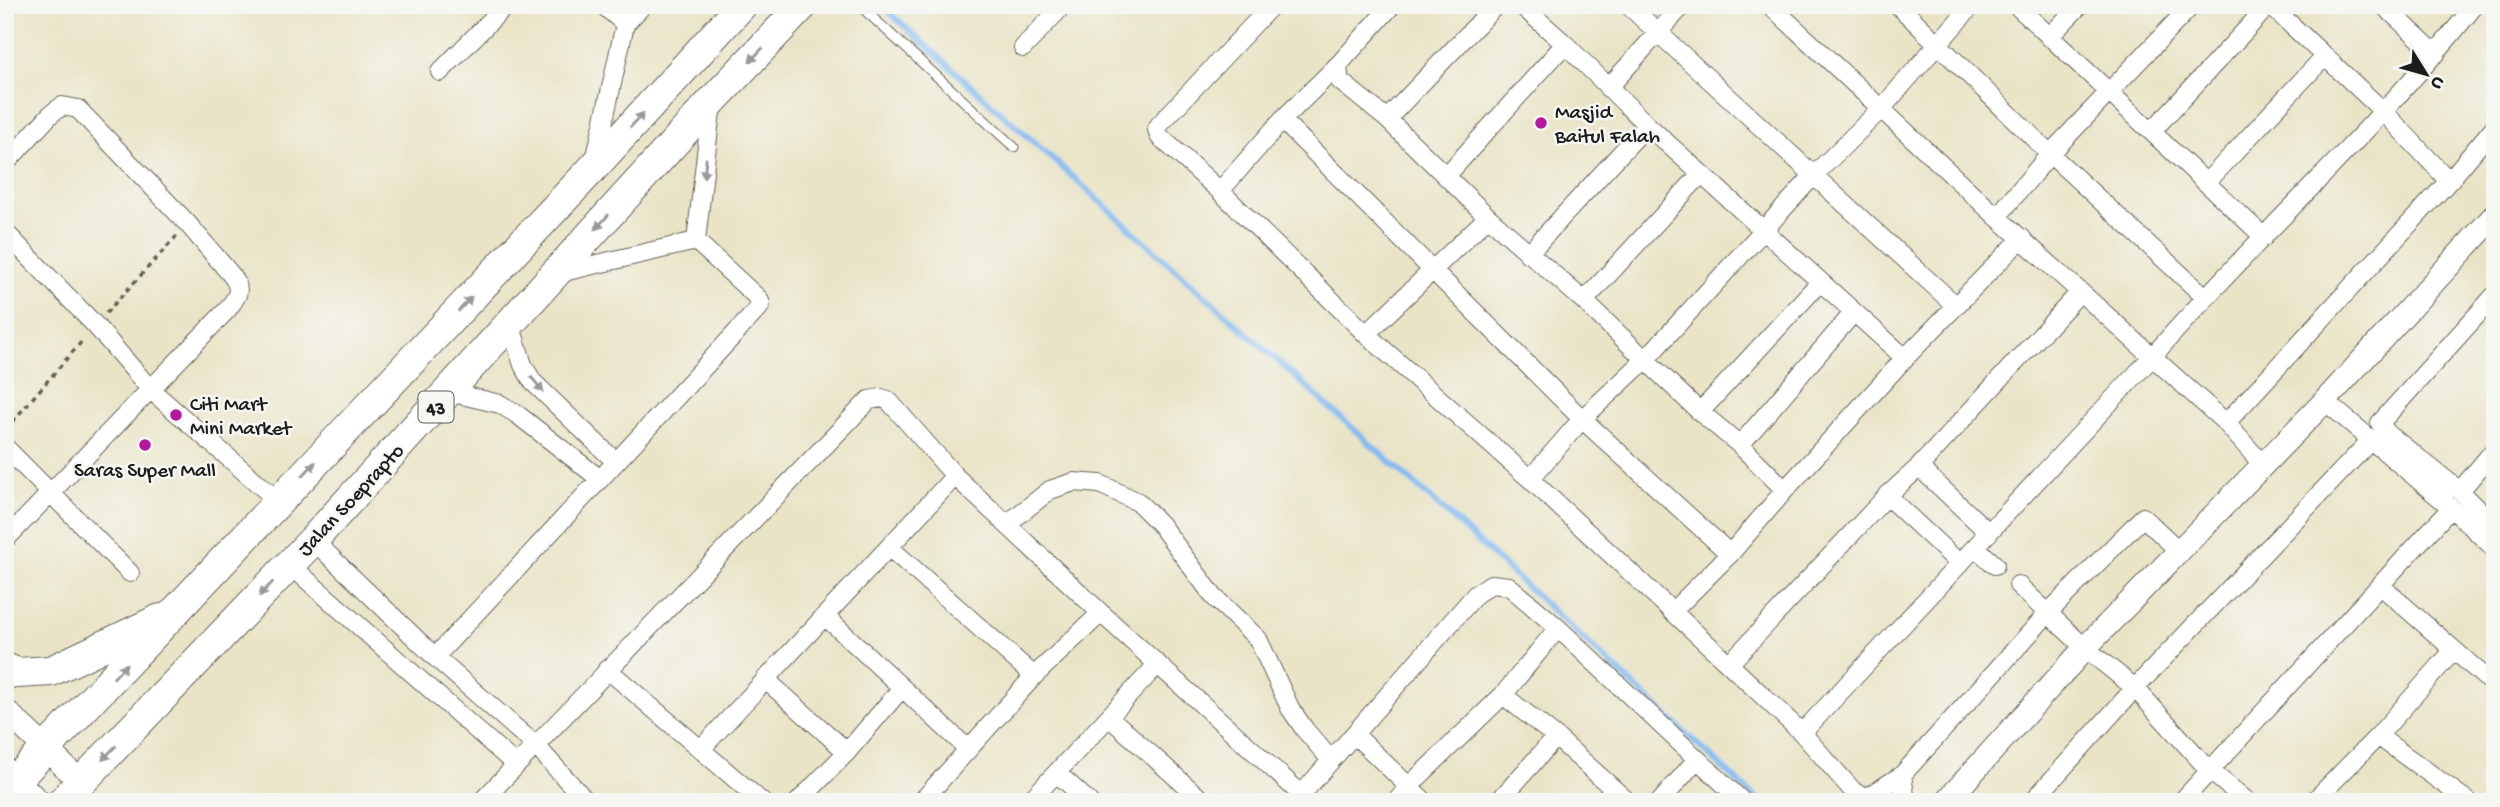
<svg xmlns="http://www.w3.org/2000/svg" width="2500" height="807" viewBox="0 0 2500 807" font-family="'Gochi Hand',sans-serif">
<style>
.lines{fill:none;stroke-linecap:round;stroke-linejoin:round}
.stream{stroke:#82baf2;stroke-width:6}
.service-casing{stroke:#646258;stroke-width:11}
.minor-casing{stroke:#646258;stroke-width:20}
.tertiary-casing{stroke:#646258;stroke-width:25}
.trunk-casing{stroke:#646258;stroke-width:32}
.path{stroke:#646258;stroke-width:3.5;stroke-dasharray:5 5;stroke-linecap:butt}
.service{stroke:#fff;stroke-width:9}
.minor{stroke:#fff;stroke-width:18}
.tertiary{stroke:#fff;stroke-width:23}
.trunk{stroke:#fff;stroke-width:30}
.oneway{fill:#999}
.poi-dot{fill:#b5179e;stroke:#f6f6f2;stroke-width:2.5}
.labels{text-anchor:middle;stroke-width:5;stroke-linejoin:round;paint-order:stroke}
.shield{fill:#f6f6f2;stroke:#5d5d5c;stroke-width:2}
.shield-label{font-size:19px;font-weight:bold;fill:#1c1c1c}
.poi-label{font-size:21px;fill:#1c1c1c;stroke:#f6f6f2;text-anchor:start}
.street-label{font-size:21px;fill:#1c1c1c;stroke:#f6f6f2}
</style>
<rect width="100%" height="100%" fill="#f6f6f2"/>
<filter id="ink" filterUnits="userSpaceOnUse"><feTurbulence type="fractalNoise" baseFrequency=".0143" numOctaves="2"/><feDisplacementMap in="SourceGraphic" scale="14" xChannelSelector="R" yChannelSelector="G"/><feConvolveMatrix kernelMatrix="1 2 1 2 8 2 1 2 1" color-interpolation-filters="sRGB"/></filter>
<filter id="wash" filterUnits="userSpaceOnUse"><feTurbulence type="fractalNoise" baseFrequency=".00686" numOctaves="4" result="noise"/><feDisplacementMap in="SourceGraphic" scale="28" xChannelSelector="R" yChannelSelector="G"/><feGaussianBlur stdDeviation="1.57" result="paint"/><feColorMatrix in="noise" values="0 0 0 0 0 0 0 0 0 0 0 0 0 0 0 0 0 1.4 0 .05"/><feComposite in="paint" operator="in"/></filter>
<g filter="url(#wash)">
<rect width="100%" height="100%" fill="#e9e4c6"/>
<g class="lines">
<path class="stream" d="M881 5 1437 504 1760 802"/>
</g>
</g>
<g filter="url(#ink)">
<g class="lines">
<g class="service-casing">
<path id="service" d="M859 5 1014 147"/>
</g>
<g class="minor-casing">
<path id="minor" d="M1272 5 1159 125 1157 129 1159 136 1220 191 1366 334 1530 479 1729 664 1802 733 1854 792 1868 797 1902 775 2048 613 2143 517 2179 551
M1392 5 1340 63 1338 69 1340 81 1387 119 1488 217 1584 301 1700 412 1740 445 1785 490
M1521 5 1565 44 1647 125 1905 358
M1628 5 1955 305
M1770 5 1997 217 2226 423 2263 465
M1898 5 2050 154 2204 296
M2016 5 2264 237
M2270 5 2384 112 2449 181
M2383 5 2436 54
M625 24 643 5
M2049 37 2080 5
M1023 48 1063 5
M440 72 506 5
M1608 88 1683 5
M1387 119 1496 5
M1282 120 1582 419 1730 554
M2152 131 2269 5
M595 161 625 24 603 5
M5 164 51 114 62 106 78 109 188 224 233 277C243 291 236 298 227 310L5 540
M1447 175 1565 44
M2206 183 2325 56
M1220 191 1282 120 1340 63
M1997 217 2050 154 2192 5
M5 232 95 325 151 390 278 501
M696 241 712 102
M1528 254 1647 125
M559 273 696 241
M2495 295 2380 423 2387 433 2460 491 2495 526
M1584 301 1701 174
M510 323 523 365 533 382 616 462
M1366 334 1488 217
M449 392 500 404 518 415 600 479
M2325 401 2446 503 2495 549
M1700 412 1820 282
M2226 423 2449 181 2495 126
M1740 445 1854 312
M5 447 130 573
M1919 467 1989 533
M1530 479 1582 419 1645 360 1813 176 1882 108 1972 5
M2460 491 2495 449
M1887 496 1960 564
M1007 524 1050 490 1074 482 1100 484 1138 502 1160 524 1214 597 1258 639 1290 708 1305 730 1331 760
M313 540 435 657 535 745 587 802
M1975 547 1995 565
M890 548 1034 676
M289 564 516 765
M2018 585 2085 648 2135 688 2209 770 2248 802
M2380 585 2495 686
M1672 612 1730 554 1785 490 1905 358 2022 238
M826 617 968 749
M435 657 758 309 761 304 759 299 696 241
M1729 664 1887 496 1919 467 2080 292
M607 669 762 802
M765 679 847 752
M1503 695 1556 737 1628 802
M1109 717 1204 802
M1802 733 2153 356C2257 236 2376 130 2475 5
M1354 734 1425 802
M2378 736 2469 802
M701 749 955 476
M1057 773 1089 802
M1902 775 1906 802
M481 802 869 400 881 398 888 400 955 476 1101 613 1301 794
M798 802 847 752 901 689
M921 802 1034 676 1101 613
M1029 802 1158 664
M1295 802 1476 594 1491 584 1509 586 1558 628 1743 802
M1396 802 1409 786 1503 695 1558 628
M1498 802 1556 737
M1660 802 1697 759
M2032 802 2135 688 2371 440
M2181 802 2451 508
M2313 802 2378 736 2454 650"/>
</g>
<g class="tertiary-casing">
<path id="tertiary" d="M5 710 81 782
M5 769 39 802
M1946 802 2085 648 2325 401 2495 215"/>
</g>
<g class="trunk-casing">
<path id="trunk" d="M5 668 17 673 51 671 160 619
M5 792 593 168 742 5
M62 802 313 540 713 100 803 5"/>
</g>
<path class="path" d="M106 313 177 236
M6 429 83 340"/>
<use href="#service" class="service"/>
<use href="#minor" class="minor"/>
<use href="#tertiary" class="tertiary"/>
<use href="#trunk" class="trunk"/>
</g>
<defs><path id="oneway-solid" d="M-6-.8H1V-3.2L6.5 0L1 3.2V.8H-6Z" transform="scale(1.75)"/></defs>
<g class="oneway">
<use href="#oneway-solid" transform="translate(756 55) rotate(134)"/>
<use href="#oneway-solid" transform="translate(637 120) rotate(-48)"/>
<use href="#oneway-solid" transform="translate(705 168) rotate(97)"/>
<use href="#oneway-solid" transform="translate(602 222) rotate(132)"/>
<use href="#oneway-solid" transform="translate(465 304) rotate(-47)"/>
<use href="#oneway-solid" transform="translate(537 384) rotate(51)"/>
<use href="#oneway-solid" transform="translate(309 469) rotate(-47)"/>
<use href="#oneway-solid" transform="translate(266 589) rotate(134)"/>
<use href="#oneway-solid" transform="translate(120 671) rotate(-47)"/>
<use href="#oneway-solid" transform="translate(109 753) rotate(134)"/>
</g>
</g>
<g class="poi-dot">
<circle cx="1541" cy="123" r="7"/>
<circle cx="176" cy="415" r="7"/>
<circle cx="145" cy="445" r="7"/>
</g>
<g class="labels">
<rect class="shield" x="418.5" y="391.5" width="35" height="31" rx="5"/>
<g class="shield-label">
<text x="436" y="414">43</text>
</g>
<g class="poi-label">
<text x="1555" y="118">Masjid<tspan x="1555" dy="24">Baitul Falah</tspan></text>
<text x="190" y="410">Citi Mart<tspan x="190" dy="24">Mini Market</tspan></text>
<text x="145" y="476" text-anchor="middle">Saras Super Mall</text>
</g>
<g class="street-label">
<text transform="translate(350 499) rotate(-47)" y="7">Jalan Soeprapto</text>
</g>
</g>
<rect width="2500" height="807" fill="none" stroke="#f6f6f2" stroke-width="28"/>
<g transform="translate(2426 74) rotate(127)" stroke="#f6f6f2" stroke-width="5" paint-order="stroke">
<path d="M0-5L12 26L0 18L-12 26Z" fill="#1c1c1c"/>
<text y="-10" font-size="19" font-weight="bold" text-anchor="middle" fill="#1c1c1c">U</text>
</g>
</svg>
